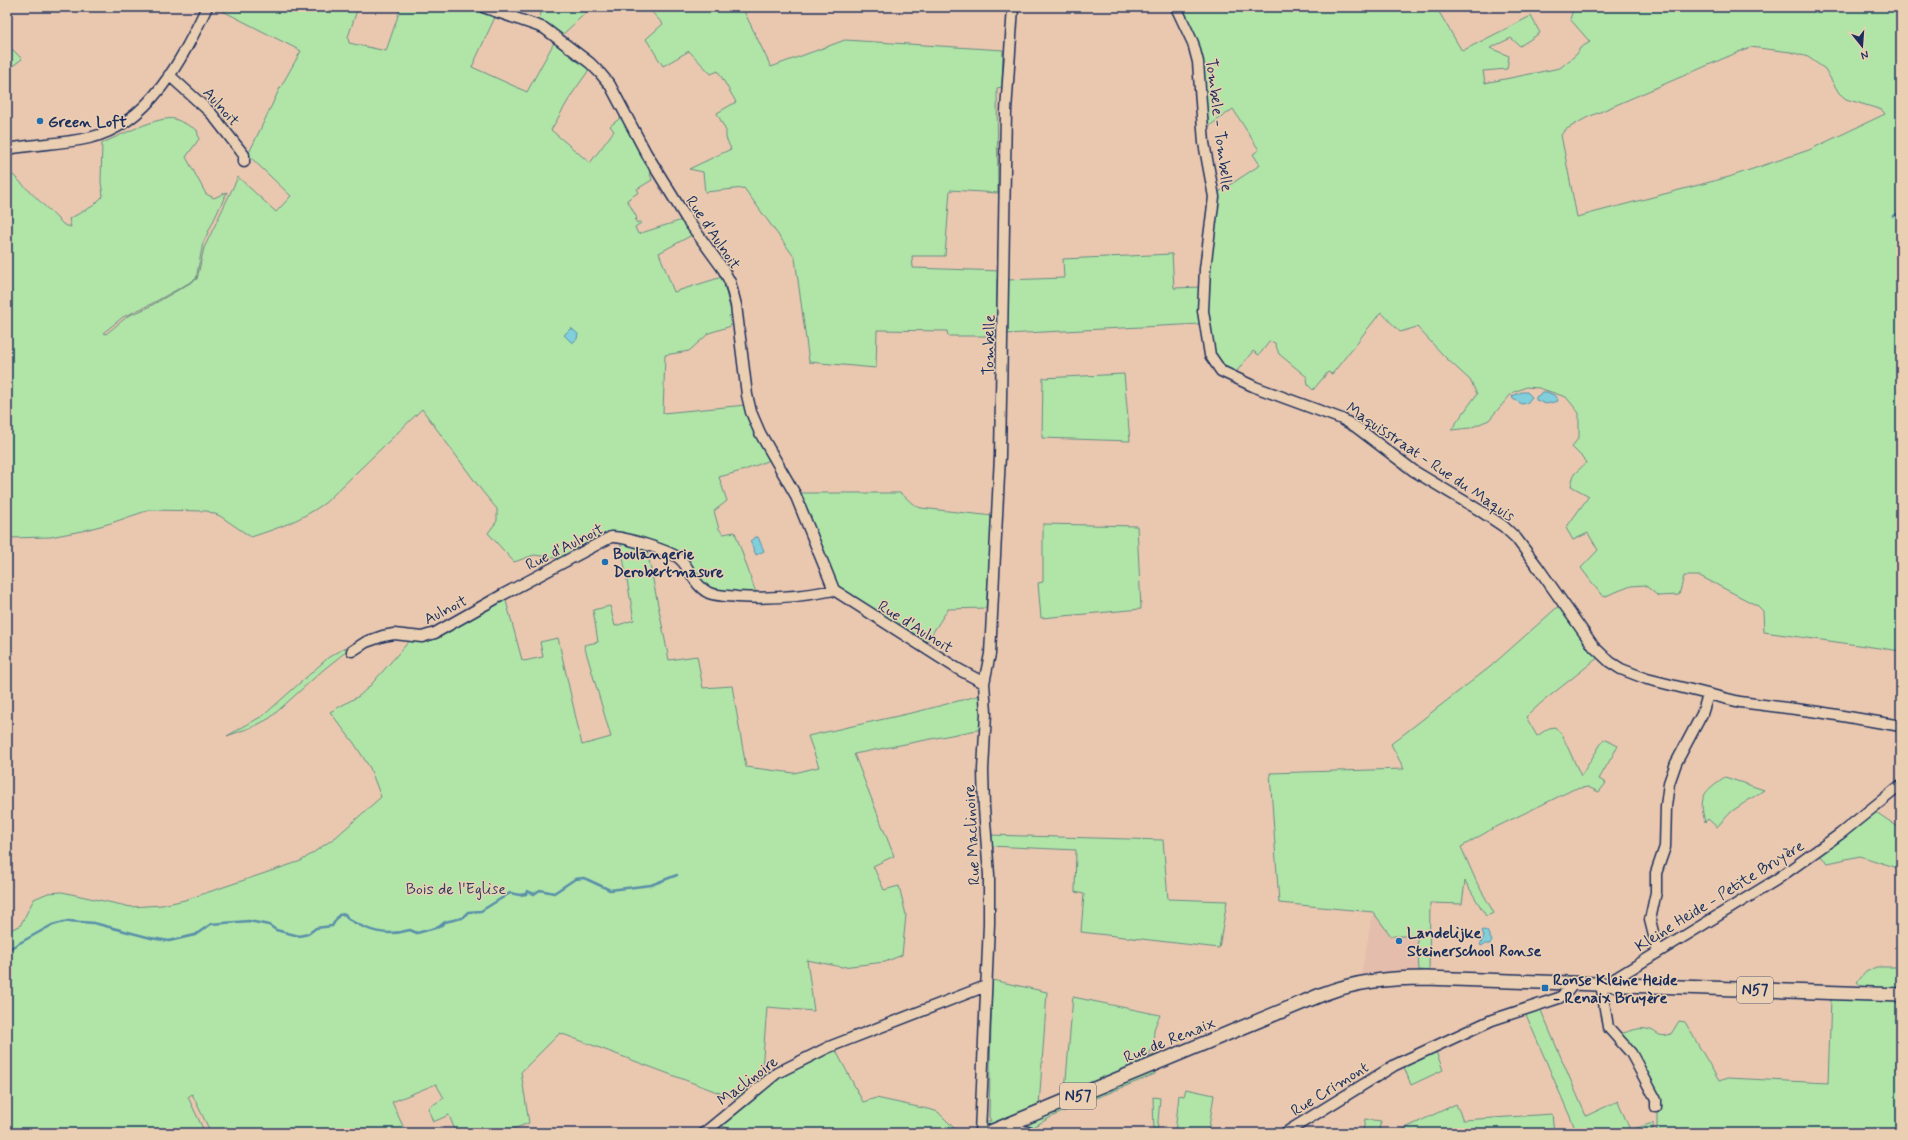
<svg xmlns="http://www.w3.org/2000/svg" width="1908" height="1140" viewBox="0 0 1908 1140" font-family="Mynerve,sans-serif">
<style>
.built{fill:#e5bdac}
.green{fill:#b1e5a7;stroke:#668a82;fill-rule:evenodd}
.water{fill:#80cfdb;stroke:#588fa9}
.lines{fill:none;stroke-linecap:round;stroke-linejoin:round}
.stream{stroke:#588fa9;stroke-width:2.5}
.minor-casing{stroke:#1b2f5e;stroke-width:13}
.major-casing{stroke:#1b2f5e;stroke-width:16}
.minor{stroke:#ebcfb2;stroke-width:10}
.major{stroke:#ebcfb2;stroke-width:13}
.poi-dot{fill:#1f6fb2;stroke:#ebcfb2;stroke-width:1.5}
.labels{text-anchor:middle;stroke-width:3;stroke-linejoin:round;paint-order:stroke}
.shield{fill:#ebcfb2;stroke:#595f77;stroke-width:1}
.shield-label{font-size:15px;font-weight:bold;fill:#1b2f5e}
.street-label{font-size:16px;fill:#1b2f5e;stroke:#ebcfb2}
.poi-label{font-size:16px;font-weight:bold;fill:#1b2f5e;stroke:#ebcfb2;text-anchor:start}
.park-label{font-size:16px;fill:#2a4165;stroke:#ebcfb2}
</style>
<rect width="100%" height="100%" fill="#eac8b0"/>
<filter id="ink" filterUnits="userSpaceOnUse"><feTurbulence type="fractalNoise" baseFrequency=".025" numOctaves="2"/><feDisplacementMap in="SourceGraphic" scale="8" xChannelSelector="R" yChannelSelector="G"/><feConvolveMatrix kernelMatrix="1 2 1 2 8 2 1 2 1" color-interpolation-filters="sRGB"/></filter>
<g filter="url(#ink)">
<path class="built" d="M1431 875 1429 971 1381 973 1361 975 1373 912Z"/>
<path class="green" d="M215 7H358L348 37 349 43 386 51 401 7H473L496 15 472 67 527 92 556 39 591 67 572 94 551 130 590 163 614 131 610 126 623 116 646 161 652 180 637 189 639 192 627 200 637 218 635 220 637 223 640 221 641 223 635 227 638 234 682 220 692 235 659 253 674 292 722 277 732 315 729 316 731 326 709 333 689 351 665 355 663 413 746 405 774 458 745 470 719 477 727 501 714 511 719 529 723 534 735 532 757 596 708 589 690 566 614 532 566 559 534 555 514 562 488 533 497 521V509L482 491 422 409 325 503C301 520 279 528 251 537L220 516 207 511 149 510 111 523 82 531 50 537 7 538V169L64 225 71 227 69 219 93 206 103 196 101 182 102 143C118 137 159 115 175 119 182 122 190 126 197 130L199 139 186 157 206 194 214 198 227 192 203 243 196 279 151 304 123 317 103 333 106 334 128 316 147 308 197 279 204 248 238 177 276 212 291 196 248 155 279 90 301 51Z
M543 7H592L561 36 538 22Z
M647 7H742L771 67 845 40 1003 50 1002 87 997 88 998 193 950 190 945 256H912L913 268 1002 271V279H997V334L1000 336H948L947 331 877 330 876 368 809 362 795 258 744 188 705 192 703 172 689 169 731 149 726 138V131L717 113 736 102 718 71 711 74 689 51 663 66 646 39 663 24Z
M1179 7H1436L1462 51 1531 16 1540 33 1520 46 1511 38 1490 48 1509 56 1507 69 1483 71 1485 83 1560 68 1577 54 1580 48 1590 42 1570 19 1574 7H1901V651L1764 632 1763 611 1758 606 1700 576H1684L1679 595 1658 596 1645 585 1631 586 1603 597 1581 568 1598 550 1588 533 1573 540 1566 528 1589 496 1571 486 1574 474 1587 462 1572 447 1579 437V413L1566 397 1539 388 1526 387 1512 393 1489 420 1470 428 1451 430 1477 394 1470 380 1446 358 1417 327 1400 332 1381 312 1332 374 1328 372 1313 390 1308 385 1307 377 1279 354 1275 343 1270 341 1259 355 1253 351 1233 376 1217 365 1205 318 1216 194 1260 165 1253 154 1259 150 1233 109 1205 129 1204 88ZM1750 47 1791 52 1808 57 1825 69 1839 93 1846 99 1882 110 1885 114 1809 150 1729 177 1577 217 1561 135 1565 130 1586 118Z
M7 44 22 59 7 70Z
M1172 254 1174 288 1202 287 1200 324 1005 334 1006 280 1064 278 1063 259Z
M1124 374 1130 441 1042 438 1043 378Z
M798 493H900C908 498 911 505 921 508L993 516 986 608 948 609 926 643 838 587 832 576Z
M1043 524 1137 526 1141 609 1041 618 1038 583 1043 582Z
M620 540 647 550 669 660 697 656 703 688 732 686 746 767 794 773 819 767 808 736 920 711 981 695 982 729 854 754 894 856 873 866 884 890 899 886 906 915 902 955 885 962 842 967 807 960 814 1011 767 1007 762 1069 775 1073 741 1101 560 1033 521 1072 529 1123 513 1129 456 1133 449 1115 433 1122 428 1108 444 1098 436 1084 392 1102 406 1133H211L192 1094 188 1097 205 1133H7V931L20 926 34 899 48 893 62 892 131 907 162 905 185 900 301 861 336 837 381 797 370 768 354 743 330 712 359 696 369 687 412 638 505 597 522 660 524 661 543 657 540 642 558 638 582 745 611 737 584 645 598 642 593 610 610 606 615 626 634 620Z
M1562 603 1600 656 1541 703 1526 717 1537 736 1549 728 1555 727 1562 735 1581 776 1604 739 1618 746 1599 779 1606 783 1599 792 1588 787 1574 789 1492 829 1461 847 1477 883 1494 913 1486 916 1465 881 1462 904 1430 903 1429 971 1419 970 1417 936H1391L1373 912 1279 903 1270 773 1404 769 1391 744 1490 667Z
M363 638 323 670 270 718 255 726 227 736 264 715 329 657Z
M1725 777 1764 790 1732 811 1717 827 1708 819 1705 822C1698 796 1704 791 1725 777Z
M1873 810 1901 829V869L1860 856 1828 863 1817 853Z
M989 835 1163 840 1168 899 1227 901 1219 948 1081 932 1084 894 1075 892 1076 850 990 846Z
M1876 967H1901V989L1863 987 1857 982 1866 972Z
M992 980 1047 992 1039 1106 989 1126 985 1121H991L989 1117Z
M1073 997 1160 1015C1158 1020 1155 1025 1154 1030 1153 1042 1155 1048 1146 1058L1160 1053 1163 1055 1068 1094V1090L1065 1091Z
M1831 998 1901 1001V1133H1657V1101L1617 1034C1629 1033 1635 1027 1647 1029 1658 1031 1657 1039 1671 1034L1679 1021 1685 1022 1719 1081 1727 1078 1828 1083Z
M1539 1006 1586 1116 1618 1101 1630 1130 1653 1123V1129L1646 1133H1577L1524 1010Z
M835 1049 863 1102 876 1098 932 1110 938 1112 959 1133H744L716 1124 776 1076Z
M1435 1049 1443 1070 1411 1085 1403 1064Z
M1155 1070V1074L1053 1116 1031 1128 1022 1125Z
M1186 1089 1214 1095 1208 1133H1175L1179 1095 1184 1096Z
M1153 1097 1160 1098 1157 1133H1154Z
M1456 1104 1463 1120 1552 1114 1554 1133H1395Z
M1365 1119 1381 1121 1378 1133H1363Z"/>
<path class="water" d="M571 328 578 334 577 339 572 343 564 335Z
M1522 392H1527L1532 397 1527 403 1522 404 1513 399 1512 396Z
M1543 392H1547L1556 396 1558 401 1546 404 1536 400V397Z
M756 537H758L764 551 756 555 750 541Z
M1483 930 1487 931 1492 941 1490 944H1484L1482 946 1480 945 1484 936 1482 931Z"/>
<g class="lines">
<path class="stream" d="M1893 216 1901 213
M7 950 52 925 68 921 94 923 151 938 169 941 195 935 211 924 249 921 269 925 276 930 299 936 308 934 316 928 332 926 339 915 345 914 348 919C368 931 386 937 410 930L417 933 439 927 445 922 462 918 468 912 481 911 510 893 520 895 526 894 527 891 534 894 540 890 554 893 575 879 584 878 610 890 651 885 677 875
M1897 1058 1901 1083
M1901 1133 1899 1115 1901 1106"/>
<g class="minor-casing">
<path id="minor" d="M483 7 544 28 590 63 600 73 610 85 646 153 686 218 723 269 730 282 736 305 747 395 751 412 760 433 795 494 834 590 958 669 984 683
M1176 7 1193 43 1198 62 1204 143 1214 197 1205 269 1203 311 1210 355 1221 371 1255 387 1342 419 1356 427 1414 471 1479 510 1503 526 1516 538 1537 566 1594 647 1610 662 1621 669 1647 679 1740 702 1819 712 1901 726
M169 75 211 113 244 155V162
M7 149C34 144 62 144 89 138 150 124 182 59 207 7
M352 651 366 642 383 636 394 634 422 637 435 633 504 594 611 537C622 536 671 551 680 559 691 569 694 586 709 593 718 596 728 596 737 597 770 599 801 597 834 590
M1658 952 1650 920 1656 892V873L1665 847 1666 806 1669 783 1676 763 1702 714 1708 695
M1601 984 1608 1027 1631 1053 1637 1064 1656 1100V1107
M1609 984 1616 978 1776 880 1840 834 1901 785
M1010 1124 1017 1129 1031 1133
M704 1133 777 1073 829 1047 986 986
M980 1133 989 924V875L984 808 983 770 986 713 984 683 990 654 1000 456 1006 111 1013 7
M1285 1133 1395 1065 1492 1020 1559 998 1567 992 1574 983"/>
</g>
<g class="major-casing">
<path id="major" d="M988 1133 1323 994C1357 981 1390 978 1426 978L1901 995"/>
</g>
<use href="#minor" class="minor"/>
<use href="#major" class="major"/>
</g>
</g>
<g class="poi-dot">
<circle cx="40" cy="121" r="4"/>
<circle cx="605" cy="562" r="4"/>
<circle cx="1399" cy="941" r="4"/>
<rect x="1541" y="984" width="8" height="8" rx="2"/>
</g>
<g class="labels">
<g class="shield">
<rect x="1737" y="977" width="36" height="26" rx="3"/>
<rect x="1060" y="1083" width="36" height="26" rx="3"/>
</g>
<g class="shield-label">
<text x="1755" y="995">N57</text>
<text x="1078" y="1101">N57</text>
</g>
<g class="street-label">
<text transform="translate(222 106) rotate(48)" y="6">Aulnoit</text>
<text transform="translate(1220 125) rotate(83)" y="6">Tombele - Tombelle</text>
<text transform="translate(714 232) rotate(56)" y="6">Rue d'Aulnoit</text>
<text transform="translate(988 345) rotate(-89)" y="6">Tombelle</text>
<text transform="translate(1431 461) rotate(34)" y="6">Maquisstraat - Rue du Maquis</text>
<text transform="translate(564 546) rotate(-27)" y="6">Rue d'Aulnoit</text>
<text transform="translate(445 609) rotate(-27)" y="6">Aulnoit</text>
<text transform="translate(916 626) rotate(32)" y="6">Rue d'Aulnoit</text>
<text transform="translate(971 835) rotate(-93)" y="6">Rue Maclinoire</text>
<text transform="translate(1719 895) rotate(-32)" y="6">Kleine Heide - Petite Bruyère</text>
<text transform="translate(1169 1039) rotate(-22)" y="6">Rue de Renaix</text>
<text transform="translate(747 1080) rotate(-37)" y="6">Maclinoire</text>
<text transform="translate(1329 1088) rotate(-32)" y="6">Rue Crimont</text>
</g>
<g class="poi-label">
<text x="48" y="127">Green Loft</text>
<text x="613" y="559">Boulangerie<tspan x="613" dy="18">Derobertmasure</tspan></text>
<text x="1407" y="938">Landelijke<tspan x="1407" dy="18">Steinerschool Ronse</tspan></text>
<text x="1553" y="985">Ronse Kleine Heide<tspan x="1553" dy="18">- Renaix Bruyère</tspan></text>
</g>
<g class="park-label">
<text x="456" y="894">Bois de l'Eglise</text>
</g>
</g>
<rect width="1908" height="1140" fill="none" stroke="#ebcfb2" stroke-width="24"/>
<rect x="12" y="12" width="1884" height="1116" fill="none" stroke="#1b2f5e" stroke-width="1.5" filter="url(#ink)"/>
<g transform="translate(1862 46) rotate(163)" stroke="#ebcfb2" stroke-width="3" paint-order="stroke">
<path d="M0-3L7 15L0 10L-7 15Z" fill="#1b2f5e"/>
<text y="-6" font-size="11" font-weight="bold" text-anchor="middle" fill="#1b2f5e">N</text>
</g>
</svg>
